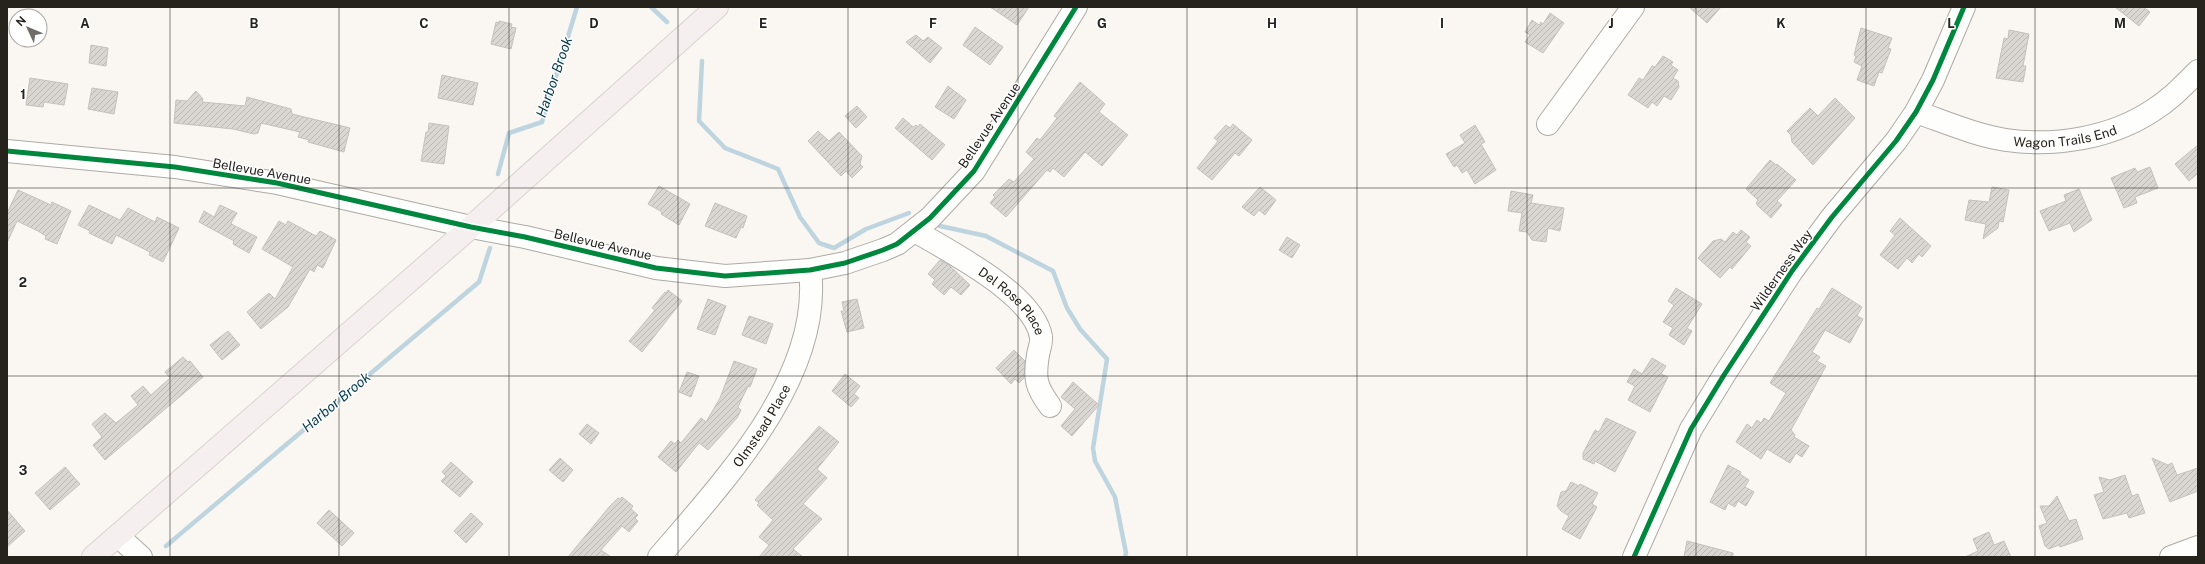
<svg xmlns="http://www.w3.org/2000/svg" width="2205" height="564" viewBox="0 0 2205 564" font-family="'Public Sans',sans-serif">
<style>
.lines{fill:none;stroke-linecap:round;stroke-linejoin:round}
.stream{stroke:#bed5e0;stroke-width:4.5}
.building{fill:url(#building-hatch);stroke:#c5c2bd}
.minor-casing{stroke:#aeaba6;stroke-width:24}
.major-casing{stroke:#d6d4d1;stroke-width:24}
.minor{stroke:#fefefd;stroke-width:22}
.major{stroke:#f6efef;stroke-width:22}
.cycleway-casing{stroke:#fff;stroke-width:8}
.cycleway{stroke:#00873e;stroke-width:5}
.grid{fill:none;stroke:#26231d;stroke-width:1;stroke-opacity:0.55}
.labels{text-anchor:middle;stroke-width:3;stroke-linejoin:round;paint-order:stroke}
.street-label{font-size:13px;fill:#26231d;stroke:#fff}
.water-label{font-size:14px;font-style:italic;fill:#063a4d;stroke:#fff}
.grid-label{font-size:13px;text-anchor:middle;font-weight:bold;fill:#26231d;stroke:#fff;stroke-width:3;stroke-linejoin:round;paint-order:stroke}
</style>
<defs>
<pattern id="building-hatch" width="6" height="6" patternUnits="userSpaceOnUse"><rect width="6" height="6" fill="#dad7d2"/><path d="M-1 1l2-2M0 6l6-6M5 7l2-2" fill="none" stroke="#bbb8b4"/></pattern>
</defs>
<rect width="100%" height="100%" fill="#faf7f2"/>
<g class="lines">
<path class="stream" d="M651 7 667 22
M702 61 699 121 725 148 778 169 800 217 819 243 834 248 866 229 909 213
M498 174 509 133 542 122 577 7
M940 226 986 236 1053 271 1067 308 1080 329 1107 359 1093 448 1095 461 1115 497 1126 553 1125 557
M166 546 479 282 490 248"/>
</g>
<path class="building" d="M990 7H1029L1017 25Z
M1689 7H1721L1707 23Z
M2115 7H2143L2150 12 2139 26Z
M1550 13 1564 23 1543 53 1525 42 1530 35 1525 32 1532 20 1539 25 1541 22 1543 24Z
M499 21 512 24 511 27 516 28 511 49 491 44 496 22 499 23Z
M975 27 1003 47 990 65 963 45Z
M1861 28 1892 38 1888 48 1891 49 1882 73 1879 72 1874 86 1857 80 1862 66 1854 62 1856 56 1854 55Z
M2009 30 2029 34 2023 66H2026L2023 82 1996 78 2004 38 2008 39Z
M916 35 923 41 928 37 942 48 930 63 906 42Z
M91 45 108 48 106 66 89 63Z
M1663 56 1673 62 1671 65 1678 70 1673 78 1678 81 1679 87 1671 100 1664 96 1657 106 1652 102 1648 108 1628 95 1639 78 1643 80 1652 66 1655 67Z
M442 75 478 83 473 105 438 98Z
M30 78 68 84 64 105 44 102 43 107 26 105Z
M1080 82 1105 104 1099 112 1128 135 1102 166 1085 152 1064 177 1053 168 1050 172 1047 170 1006 217 990 203 995 197 993 195 1009 179 1014 182 1034 159 1026 152 1037 138 1040 140 1057 118 1054 116Z
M948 86 966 100 954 119 935 107Z
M92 88 118 92 114 114 88 109Z
M196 91 203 99 202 102 245 106 247 97 291 109 292 114 350 128 344 152 308 142 309 140 298 137 300 132 261 123 258 133 254 134 233 129 174 123 176 100 187 101Z
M1835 98 1855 118 1813 165 1792 142 1791 135 1787 131 1810 108 1818 116Z
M857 106 867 117 856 128 845 116Z
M903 118 913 127 916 125 918 127 920 124 945 145 932 160 895 128Z
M429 123 449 126 444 164 421 161 426 132H428Z
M1233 124 1252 140 1239 156 1235 153 1212 180 1197 168 1218 141 1214 138 1226 125 1230 128Z
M1475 125 1485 142 1481 144 1496 170 1475 184 1467 170 1462 173 1457 165 1454 167 1446 154 1465 143 1460 135Z
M818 131 829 141 839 132 862 156 860 164 863 167 852 178 846 171 841 176 808 141Z
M2198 145V173L2189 181 2175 164Z
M1770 160 1776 165 1777 164 1796 180 1777 201 1782 205 1771 218 1758 206 1756 203 1758 200 1746 189Z
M2150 167 2158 188 2135 197 2137 203 2124 208 2111 178 2135 168 2137 172Z
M659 186 690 204 679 225 661 214 662 212 648 204Z
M1260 187 1276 200 1265 215 1259 210 1254 216 1242 207Z
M1992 187 2009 190 2003 222 1999 221 1998 228 1983 239 1986 224 1965 220 1969 200 1989 202Z
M2079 189 2092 220 2074 232 2070 223 2049 231 2040 211 2066 201 2064 195Z
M18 190 51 205 52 202 71 211 57 244 45 239 46 236 38 231 17 221 7 243V213Z
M1511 191 1533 195 1531 203 1564 208 1560 231 1548 228 1546 242 1532 240 1527 232 1519 231 1522 213 1508 211Z
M715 203 747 216 743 228 741 227 736 238 705 226Z
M89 205 120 220 128 208 155 222 157 217 179 228 163 262 149 255 150 252 116 235 112 244 89 233 90 231 78 225Z
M220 205 237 213 231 223 233 225 257 237 249 253 233 244 234 241 199 222 204 211 214 217Z
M1900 218 1931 246 1922 257 1919 254 1912 263 1907 258 1898 269 1880 255 1895 235 1890 231Z
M279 221 286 225 288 221 316 236 320 231 336 240 323 268 317 265 314 272 310 269 288 307 261 329 247 312 269 293 275 299 293 267 262 249Z
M1741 230 1750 237 1746 242 1751 246 1732 269 1730 267 1720 278 1698 258 1713 241 1721 239 1725 242 1733 232 1737 235Z
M1287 237 1300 245 1292 258 1279 250Z
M940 260 950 266 970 285 961 295 951 287 944 295 932 284 935 280 928 274Z
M1676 288 1702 304 1687 328 1692 331 1684 345 1669 335 1673 328 1663 322 1674 305 1668 301Z
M1832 288 1862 307 1857 316 1863 319 1850 343 1825 330 1812 352 1820 357 1817 361 1826 366 1791 430 1795 435 1794 437 1809 446 1802 457 1796 453 1790 463 1767 449 1761 459 1736 442 1747 424 1752 428 1757 420 1761 423 1764 418 1769 421 1786 393 1770 383 1817 308 1819 309Z
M668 290 682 301 642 352 629 341 655 310 652 308 665 292 666 293Z
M708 299 726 306 715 335 697 329Z
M857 299 864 328 847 332 841 311H844L842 302Z
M749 316 773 324 766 344 742 335Z
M228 331 240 345 222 360 210 345Z
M1014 350 1025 361 1024 378 1019 383 1015 379 1011 384 996 368Z
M183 357 188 362 190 361 203 377 105 460 93 445 102 437 92 424 105 413 116 423 138 405 131 396 143 386 151 395 170 378 165 372Z
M1652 358 1666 366 1661 374 1668 377 1650 412 1628 400 1635 386 1627 382 1634 369 1642 374Z
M734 361 757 369 750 387 748 386 738 407 741 410 737 418 708 450 699 443 676 472 658 457 671 441 675 444 678 440 681 443 701 418 706 422 720 398Z
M687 372 699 376 691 397 679 392Z
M845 374 860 386 854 394 859 398 851 407 832 391Z
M1073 382 1099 405 1072 436 1061 426 1075 409 1061 397Z
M1606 418 1636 432 1615 472 1595 461 1594 464 1583 459V453L1595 430 1599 432Z
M587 424 599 433 591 444 579 434Z
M819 426 839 442 817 469 827 478 803 504 822 519 793 549 803 557H759L769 545 759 537 773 520 757 505 759 503 755 500Z
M560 458 573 470 563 482 549 470Z
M2152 458 2168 465 2172 463 2177 475 2198 468V491L2170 502Z
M451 462 473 482 460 497 441 481 446 476 442 472Z
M1728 465 1741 472 1740 474 1749 480 1745 487 1754 492 1746 506 1738 501 1735 507 1728 503 1725 510 1710 502Z
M65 467 80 484 50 510 35 493Z
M2125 475 2132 496 2138 494 2145 513 2129 518 2127 513 2103 519 2094 495 2104 492 2099 477 2110 480Z
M1571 482 1579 486 1580 484 1598 493 1592 504 1597 507 1580 539 1562 529 1569 516 1561 511 1557 506 1561 492 1566 491Z
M2057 496 2069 521 2076 519 2083 539 2060 547 2059 545 2049 549 2045 546 2039 526 2047 523 2040 506H2049Z
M622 497 633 506 631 509 638 515 635 518 638 521 629 532 622 526 601 550 611 557H568L609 507 618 498 620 499Z
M7 510 25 531 7 547Z
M329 510 354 533 342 546 317 523Z
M471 513 483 524 466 543 454 531Z
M1989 532 1994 545 2004 541 2011 557H1965L1978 551 1973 539Z
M1687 541 1733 553V557H1684Z"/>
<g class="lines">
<g class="minor-casing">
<g id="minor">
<path id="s1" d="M1916 112C1945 122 1975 135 2006 140 2055 147 2111 138 2152 111 2170 100 2183 86 2198 71"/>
<path d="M1548 124 1633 7"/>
<path d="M7 151 175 167 277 183 471 227 525 237 656 268 725 276 810 270 845 263 883 250 897 244 930 218 974 171 1076 7"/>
<path id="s2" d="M915 231C950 252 1034 294 1041 337 1042 342 1039 349 1038 355 1034 379 1036 387 1050 406"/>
<path d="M118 536 141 557"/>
<path id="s3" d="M659 557C723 482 823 377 810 270"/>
<path d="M1634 557 1691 429 1724 375 1792 271 1832 217 1896 141 1916 112 1933 80 1964 7"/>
<path d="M2171 557 2198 547"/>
</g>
</g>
<g class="major-casing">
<path id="major" d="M93 557 471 227 717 7"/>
</g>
<use href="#minor" class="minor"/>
<use href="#major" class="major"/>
<g class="cycleway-casing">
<path id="cycleway" d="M7 151 175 167 277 183 471 227 525 237 656 268 725 276 810 270 845 263 883 250 897 244 930 218 974 171 1076 7
M1634 557 1691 429 1724 375 1792 271 1832 217 1896 141 1916 112 1933 80 1964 7"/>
</g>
<use href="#cycleway" class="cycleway"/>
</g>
<path class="grid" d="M170 7V557M339 7V557M509 7V557M678 7V557M848 7V557M1018 7V557M1187 7V557M1357 7V557M1527 7V557M1696 7V557M1866 7V557M2035 7V557M7 188H2198M7 376H2198"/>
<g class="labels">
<g class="street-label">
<text transform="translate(989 125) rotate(-56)" y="5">Bellevue Avenue</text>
<text dy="5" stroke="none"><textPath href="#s1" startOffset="154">Wagon Trails End</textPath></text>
<text transform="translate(262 171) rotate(10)" y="5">Bellevue Avenue</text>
<text transform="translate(603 244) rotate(13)" y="5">Bellevue Avenue</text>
<text transform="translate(1781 270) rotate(-55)" y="5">Wilderness Way</text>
<text dy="5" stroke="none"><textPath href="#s2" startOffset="121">Del Rose Place</textPath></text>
<text dy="5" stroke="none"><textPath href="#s3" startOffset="167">Olmstead Place</textPath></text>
</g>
<g class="water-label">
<text transform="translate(554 77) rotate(-71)" y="5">Harbor Brook</text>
<text transform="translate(336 402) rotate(-40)" y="5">Harbor Brook</text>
</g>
</g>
<g class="grid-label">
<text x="85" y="28">A</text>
<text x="254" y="28">B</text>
<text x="424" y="28">C</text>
<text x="594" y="28">D</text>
<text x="763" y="28">E</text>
<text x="933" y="28">F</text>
<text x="1102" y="28">G</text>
<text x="1272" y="28">H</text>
<text x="1442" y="28">I</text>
<text x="1611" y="28">J</text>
<text x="1781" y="28">K</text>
<text x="1951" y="28">L</text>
<text x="2120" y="28">M</text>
<text x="23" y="99">1</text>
<text x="23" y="287">2</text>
<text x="23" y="475">3</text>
</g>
<rect width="2205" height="564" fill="none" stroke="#26231d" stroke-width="16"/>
<g transform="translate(28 28) rotate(314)"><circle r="19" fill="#ffffff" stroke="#a8a7a5"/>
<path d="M0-3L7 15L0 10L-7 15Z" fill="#706d68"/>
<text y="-6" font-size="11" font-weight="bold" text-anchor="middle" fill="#26231d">N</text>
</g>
</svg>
